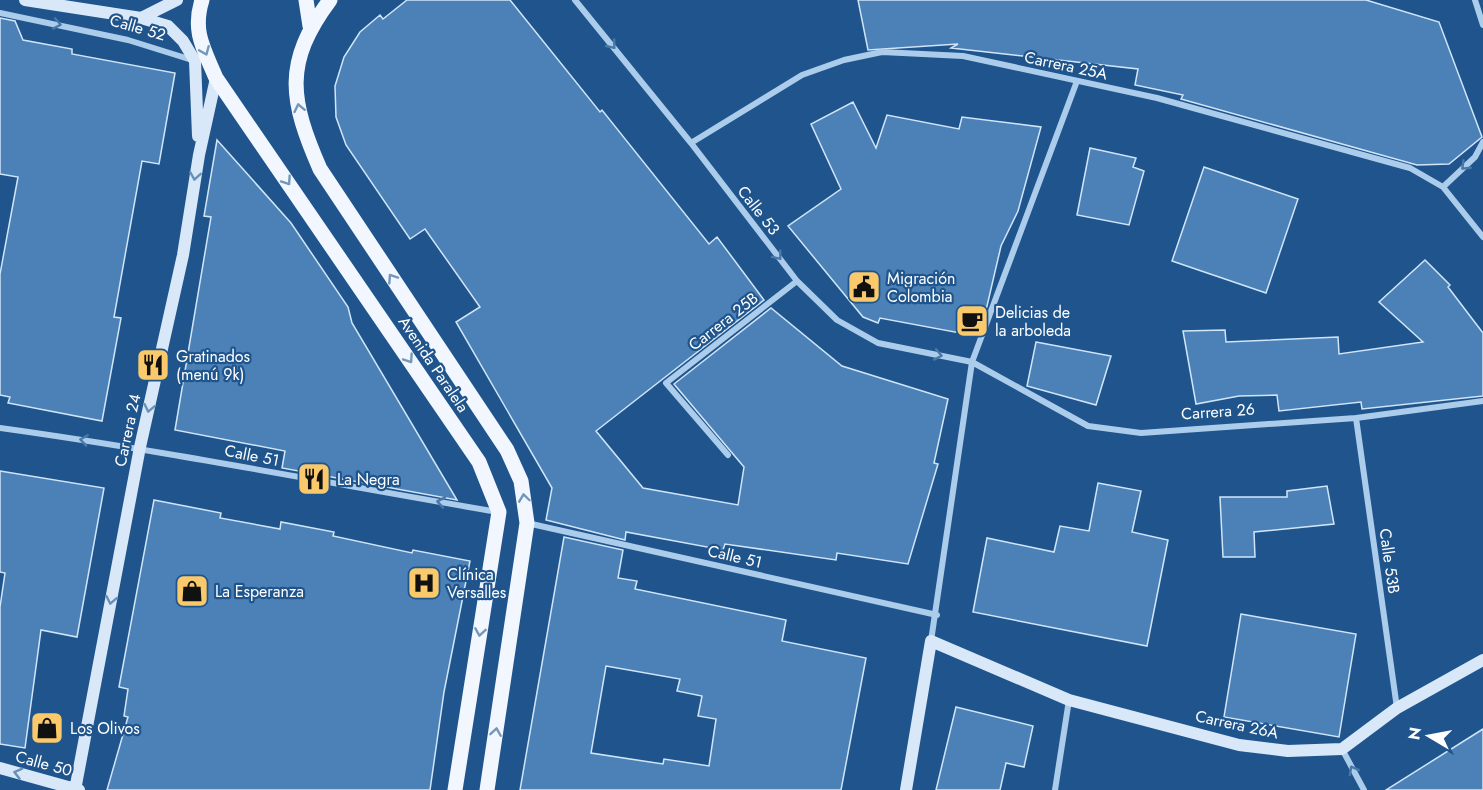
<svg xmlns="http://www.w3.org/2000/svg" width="1483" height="790" viewBox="0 0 1483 790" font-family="Jost,sans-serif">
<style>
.building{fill:#4b81b6;stroke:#d1e5f9;stroke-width:1.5;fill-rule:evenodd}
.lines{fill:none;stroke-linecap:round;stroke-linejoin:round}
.street{stroke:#acccec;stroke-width:6}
.secondary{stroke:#d8e8f9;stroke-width:12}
.primary{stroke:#f2f7ff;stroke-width:15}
.oneway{stroke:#4979a9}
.oneway2{stroke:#7396ba}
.oneway3{stroke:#6990b8}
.labels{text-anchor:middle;stroke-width:4.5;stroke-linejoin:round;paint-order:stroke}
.street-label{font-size:16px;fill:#fff;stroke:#1f558c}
.poi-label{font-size:16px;fill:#fff;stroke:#1f558c;text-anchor:start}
</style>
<rect width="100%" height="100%" fill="#1f558c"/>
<path class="building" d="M407 0H510L600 112 602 110 709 244 717 237 764 300 596 431 643 488 738 505 744 467 674 384 771 308 842 366 948 399 934 463 938 464 908 564 837 553 836 560 725 544 723 550 626 532 625 540 546 520 552 488 456 322 480 307 425 229 410 239 346 145 336 117 335 86 344 57 360 32 380 15 383 19Z
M858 0H1366L1439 22 1482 137 1449 164 1417 165 1181 99 1183 95 1135 85 1138 69 951 48 958 44 868 50Z
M0 18 15 21 23 40 72 49V54L175 73 159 164 142 161 114 317 121 318 102 421 8 403 10 397 0 395V274L18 177 0 174Z
M853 102 876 148 887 115 959 129 962 117 1041 127 1018 211 1001 246 987 306 976 336 880 318 878 323 863 317 788 226 841 189 811 124Z
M217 140 291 223 348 307 352 323 457 500 282 468 285 451 175 430 211 217 204 216Z
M1090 148 1136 158 1133 167 1144 171 1129 225 1077 215Z
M1204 167 1298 199 1266 293 1172 261Z
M1425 260 1450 285 1448 287 1483 333V396L1362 409 1361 402 1279 411 1277 395 1239 396 1196 404 1183 331 1225 330 1226 342 1338 337 1339 354 1423 342 1379 302Z
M1036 342 1111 356 1096 405 1027 386Z
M0 471 104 488 77 637 41 630 25 748 0 744V607L5 573 0 572Z
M1098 483 1141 491 1132 532 1168 540 1147 646 973 612 987 538 1054 552 1060 526 1089 531Z
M1327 486 1334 524 1254 532 1255 557H1223L1220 497H1287V491Z
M154 500 221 513 220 518 280 529 281 522 334 532 333 536 412 553 413 550 470 561 444 692 430 790H107L128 717 124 716 128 689 119 687Z
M564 537 623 550 618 578 637 581 635 589 786 620 782 641 866 658 841 790H520ZM606 666 680 679 677 691 702 696 698 716 716 719 709 766 664 759 663 764 591 753Z
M1241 614 1356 634 1339 737 1224 717Z
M956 707 1033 726 1024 767 1006 763 1000 790H936Z
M1483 729V790H1386Z"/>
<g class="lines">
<path class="street" d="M575 0 691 143 797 281 837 320 878 343 972 362 1088 426 1141 433 1356 418 1483 401
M1475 0 1483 25
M0 13 128 40 192 60
M691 143 802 75 844 60 882 52 963 56 1157 98 1410 168 1443 187 1483 237
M1443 187 1475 157 1483 142
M1356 418 1397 708
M0 428C167 451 332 484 498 512
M728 455 666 383 797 281
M527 523 937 615
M931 641 972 362 1077 81
M1342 749 1364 790
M1055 790 1069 700"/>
<path class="secondary" d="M25 0 141 18 168 26 183 41 195 61 198 136
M141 18 177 0
M0 768 79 790
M75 790 140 447 183 255 199 155 216 78
M906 790 931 641 1069 700 1239 745 1288 751 1342 749 1397 708 1483 660"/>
<path class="primary" d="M202 0C192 32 204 49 216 78L479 462 499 512 455 790
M306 0 310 26
M330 0C283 63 290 100 320 169L507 450 521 481 527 523 487 790"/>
</g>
<defs><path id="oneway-chevron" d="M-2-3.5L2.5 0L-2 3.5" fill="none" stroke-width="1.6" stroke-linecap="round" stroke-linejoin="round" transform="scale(1.5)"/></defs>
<g class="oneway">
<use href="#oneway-chevron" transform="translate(57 24) rotate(11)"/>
<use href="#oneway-chevron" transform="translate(612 45) rotate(51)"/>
<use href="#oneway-chevron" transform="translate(1465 166) rotate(136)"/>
<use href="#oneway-chevron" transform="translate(778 256) rotate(52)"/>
<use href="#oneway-chevron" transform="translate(938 355) rotate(11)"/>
<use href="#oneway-chevron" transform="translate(84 440) rotate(-172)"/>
<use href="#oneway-chevron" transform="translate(441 502) rotate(-170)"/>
<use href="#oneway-chevron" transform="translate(1353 770) rotate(-119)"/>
</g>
<g class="oneway2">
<use href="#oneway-chevron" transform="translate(205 51) rotate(67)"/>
<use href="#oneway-chevron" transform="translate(299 108) rotate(-102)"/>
<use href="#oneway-chevron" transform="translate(287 181) rotate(56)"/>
<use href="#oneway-chevron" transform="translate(392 278) rotate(-124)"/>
<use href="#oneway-chevron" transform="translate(409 359) rotate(56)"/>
<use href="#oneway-chevron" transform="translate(524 498) rotate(-98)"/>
<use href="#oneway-chevron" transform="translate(480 632) rotate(99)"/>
<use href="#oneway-chevron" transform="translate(496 732) rotate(-81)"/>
</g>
<g class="oneway3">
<use href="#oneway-chevron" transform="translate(195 176) rotate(99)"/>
<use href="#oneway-chevron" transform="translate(149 408) rotate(102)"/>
<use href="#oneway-chevron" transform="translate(111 600) rotate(101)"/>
<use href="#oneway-chevron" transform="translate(18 773) rotate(-165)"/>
</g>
<defs>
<g id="civic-square" transform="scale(1.725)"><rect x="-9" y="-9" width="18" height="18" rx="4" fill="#fac96c" stroke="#1f558c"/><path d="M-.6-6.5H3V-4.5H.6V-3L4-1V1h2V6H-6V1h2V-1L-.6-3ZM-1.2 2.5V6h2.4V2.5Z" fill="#111"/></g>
<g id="cafe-square" transform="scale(1.725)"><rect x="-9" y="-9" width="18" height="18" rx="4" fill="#fac96c" stroke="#1f558c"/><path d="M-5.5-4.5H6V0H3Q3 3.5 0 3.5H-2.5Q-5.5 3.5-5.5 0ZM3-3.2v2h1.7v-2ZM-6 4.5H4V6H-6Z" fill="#111"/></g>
<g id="restaurant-square" transform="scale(1.725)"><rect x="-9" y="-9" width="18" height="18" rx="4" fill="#fac96c" stroke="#1f558c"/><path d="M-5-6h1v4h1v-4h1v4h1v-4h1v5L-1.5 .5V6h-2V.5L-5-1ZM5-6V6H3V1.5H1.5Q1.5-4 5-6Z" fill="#111"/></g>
<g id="hospital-square" transform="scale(1.725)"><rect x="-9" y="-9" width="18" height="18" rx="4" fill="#fac96c" stroke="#1f558c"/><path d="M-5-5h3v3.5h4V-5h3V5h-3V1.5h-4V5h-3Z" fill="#111"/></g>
<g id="shop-square" transform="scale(1.725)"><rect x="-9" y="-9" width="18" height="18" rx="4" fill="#fac96c" stroke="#1f558c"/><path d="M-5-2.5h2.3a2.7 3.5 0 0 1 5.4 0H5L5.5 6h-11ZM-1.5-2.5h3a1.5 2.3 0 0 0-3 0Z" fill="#111"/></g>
</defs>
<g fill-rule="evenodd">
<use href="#civic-square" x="864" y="287"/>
<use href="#cafe-square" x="972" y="321"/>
<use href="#restaurant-square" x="153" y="365"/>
<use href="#restaurant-square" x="314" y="479"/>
<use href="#hospital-square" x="424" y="583"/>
<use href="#shop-square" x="192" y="591"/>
<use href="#shop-square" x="47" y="728"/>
</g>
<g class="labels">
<g class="street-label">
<text transform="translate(138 27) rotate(16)" y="6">Calle 52</text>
<text transform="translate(1066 65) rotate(12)" y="6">Carrera 25A</text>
<text transform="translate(759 210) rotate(52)" y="6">Calle 53</text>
<text transform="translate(723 321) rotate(-38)" y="6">Carrera 25B</text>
<text transform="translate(434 364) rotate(56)" y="6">Avenida Paralela</text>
<text transform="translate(1218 411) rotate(-4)" y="6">Carrera 26</text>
<text transform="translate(127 430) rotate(-78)" y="6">Carrera 24</text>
<text transform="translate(252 455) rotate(11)" y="6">Calle 51</text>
<text transform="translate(735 556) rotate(13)" y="6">Calle 51</text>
<text transform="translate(1390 561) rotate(82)" y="6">Calle 53B</text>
<text transform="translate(1237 724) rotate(12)" y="6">Carrera 26A</text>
<text transform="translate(44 763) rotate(15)" y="6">Calle 50</text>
</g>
<g class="poi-label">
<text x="887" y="284">Migración<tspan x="887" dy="18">Colombia</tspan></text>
<text x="995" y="318">Delicias de<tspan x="995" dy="18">la arboleda</tspan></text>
<text x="176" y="362">Gratinados<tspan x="176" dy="18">(menú 9k)</tspan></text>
<text x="337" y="485">La Negra</text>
<text x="447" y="580">Clínica<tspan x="447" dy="18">Versalles</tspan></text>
<text x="215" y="597">La Esperanza</text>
<text x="70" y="734">Los Olivos</text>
</g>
</g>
<g transform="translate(1429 736) rotate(280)" stroke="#1f558c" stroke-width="4.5" paint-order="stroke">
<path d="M0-4.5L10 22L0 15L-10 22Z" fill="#ffffff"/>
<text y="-9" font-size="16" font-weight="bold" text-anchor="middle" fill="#ffffff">N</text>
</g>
</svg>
